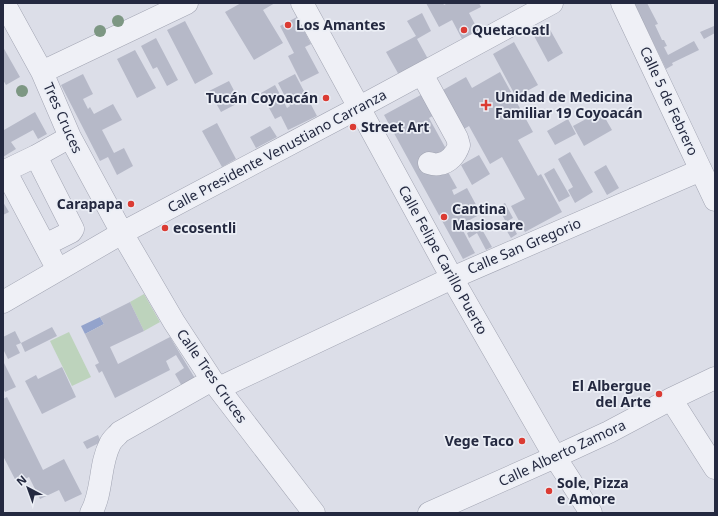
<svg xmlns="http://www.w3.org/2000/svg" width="718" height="516" viewBox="0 0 718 516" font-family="'Noto Sans',sans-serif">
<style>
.green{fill:#bdd3bc}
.water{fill:#93a3cc}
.building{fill:#b6b9c8}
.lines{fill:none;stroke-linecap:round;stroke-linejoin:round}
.minor-casing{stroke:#a1a4b2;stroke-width:23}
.minor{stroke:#eff0f6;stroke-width:22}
.tree{fill:#7d9783}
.poi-dot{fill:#db3b33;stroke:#ebeef5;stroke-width:1.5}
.labels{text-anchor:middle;stroke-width:3.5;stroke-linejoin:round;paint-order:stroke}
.poi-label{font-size:14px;font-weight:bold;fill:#242940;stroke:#ebeef5;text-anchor:start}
.street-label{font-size:14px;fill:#242940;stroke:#ebeef5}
</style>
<rect width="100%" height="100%" fill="#dcdee8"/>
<path class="green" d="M144 294 160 322 144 331 130 302Z
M69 332 91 377 72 386 50 341Z"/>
<path class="water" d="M100 317 104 324 85 334 81 326Z"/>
<path class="building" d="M241 3H275L263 10 283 43 254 60 225 12Z
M426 3H443L444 5 448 3H479L481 7 469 13 478 30 462 39 452 20 439 27Z
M634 3H647L658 24 655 25 662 40H664L667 46 664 47 668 55 694 41 699 50 672 63 673 65 666 69Z
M422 13 431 31 417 39 428 59 399 75 386 52 416 36 407 21Z
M297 17 311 44 305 47 319 73 301 82 288 56 294 53 280 26Z
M185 21 213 74 195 84 167 30Z
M548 26 563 53 548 62 533 34Z
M714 26 715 28V33L704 39 700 32Z
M156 38 178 80 167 86 157 67 153 69 141 46Z
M514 42 538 85 516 97 493 54Z
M3 47 20 77 6 85 3 80Z
M135 50 156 88 137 98 117 59Z
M500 72 533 132 518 140 538 176 541 174 562 212 525 232 511 206 525 199 502 157 490 164 469 126 464 129 451 106 429 118 456 167 448 172 457 188 452 190 454 195 467 188 481 214 460 225 475 253 463 259 384 115 439 85 443 90 466 77 472 88Z
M83 74 93 94 83 99 88 109 90 107 94 114 113 104 122 120 102 130 114 153 124 148 133 166 117 175 108 157 100 161 61 85Z
M295 74 317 116 288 130 281 116 275 119 261 93 275 85 287 108 290 106 278 83Z
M229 81 240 102 221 112 209 91Z
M601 111 612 130 584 146 573 126Z
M35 112 47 134 38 139 33 130 11 142 16 149 3 157V127L4 130Z
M568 119 576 134 555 145 547 131Z
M217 123 236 159 222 167 202 131Z
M270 126 277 137 256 148 250 137Z
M570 152 593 192 575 203 568 190 573 187 558 159Z
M479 155 490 174 472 185 461 165Z
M606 165 619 188 607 195 594 172Z
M554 168 570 196 559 202 544 174Z
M3 202 9 212 3 215Z
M505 203 513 218 506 222 498 207Z
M512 225 517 234 511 238 505 228Z
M480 226 492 247 486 250 477 233 469 238 467 233Z
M130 302 144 331 110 347 118 364 170 337 196 380 183 388 175 374 184 368 176 355 166 361 170 370 115 398 102 371 99 373 95 365 99 363 85 334 104 324 100 317Z
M52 327 57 336 25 352 21 343Z
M15 331 21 343 16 345 20 353 8 359 4 351 3 352V337Z
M3 361 16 387 5 392 3 388Z
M62 367 76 397 42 414 25 381 36 375 38 379Z
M7 397 43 470 64 459 82 494 65 502 59 490 40 499 29 477 17 483 3 456V399Z
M98 435 101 442 87 449 83 442Z"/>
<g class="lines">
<g class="minor-casing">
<path id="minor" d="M4 3 42 72 70 137 122 233 174 322 212 380 314 513
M302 3 452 278 555 457 591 513
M622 3 715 200
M42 72 187 3
M422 74 457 138 459 145C456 154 449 163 439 164 436 165 432 164 429 163
M36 156 70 137
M45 245 71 232 73 229 36 156 9 169 7 173 8 176 58 270
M3 302 122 233 358 108 552 3
M219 388 452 278 701 170
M671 399 715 468
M91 513C103 492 99 465 110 444 112 439 117 436 120 432L212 380
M429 513 555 457 609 432 671 399 715 378"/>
</g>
<use href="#minor" class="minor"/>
</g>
<g class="tree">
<circle cx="118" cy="21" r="6"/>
<circle cx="100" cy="31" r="6"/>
<circle cx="22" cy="91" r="6"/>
</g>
<g class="poi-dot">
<circle cx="288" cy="25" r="4"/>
<circle cx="464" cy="30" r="4"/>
<circle cx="326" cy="98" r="4"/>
<path d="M484 99h4v4h4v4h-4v4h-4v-4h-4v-4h4z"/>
<circle cx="353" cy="127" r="4"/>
<circle cx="131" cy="204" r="4"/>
<circle cx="444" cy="217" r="4"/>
<circle cx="165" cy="228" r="4"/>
<circle cx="659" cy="394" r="4"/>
<circle cx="522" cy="441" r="4"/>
<circle cx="549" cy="491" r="4"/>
</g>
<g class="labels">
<g class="poi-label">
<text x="296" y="30">Los Amantes</text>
<text x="472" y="35">Quetacoatl</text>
<text x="495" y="102">Unidad de Medicina<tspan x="495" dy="16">Familiar 19 Coyoacán</tspan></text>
<text x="318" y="103" text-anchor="end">Tucán Coyoacán</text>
<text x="361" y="132">Street Art</text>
<text x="123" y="209" text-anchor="end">Carapapa</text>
<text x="452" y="214">Cantina<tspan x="452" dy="16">Masiosare</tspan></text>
<text x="173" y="233">ecosentli</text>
<text x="651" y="391" text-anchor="end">El Albergue<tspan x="651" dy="16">del Arte</tspan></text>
<text x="514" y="446" text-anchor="end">Vege Taco</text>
<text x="557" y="488">Sole, Pizza<tspan x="557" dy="16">e Amore</tspan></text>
</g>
<g class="street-label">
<text transform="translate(669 101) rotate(65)" y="5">Calle 5 de Febrero</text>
<text transform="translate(63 118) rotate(66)" y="5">Tres Cruces</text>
<text transform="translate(277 151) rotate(-28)" y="5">Calle Presidente Venustiano Carranza</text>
<text transform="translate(524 246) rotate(-23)" y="5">Calle San Gregorio</text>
<text transform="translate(443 260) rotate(61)" y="5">Calle Felipe Carillo Puerto</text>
<text transform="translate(212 376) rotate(55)" y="5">Calle Tres Cruces</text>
<text transform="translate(562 453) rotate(-25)" y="5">Calle Alberto Zamora</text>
</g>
</g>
<rect width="718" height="516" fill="none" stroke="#242940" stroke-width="8"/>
<g transform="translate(28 488) rotate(319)" stroke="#ebeef5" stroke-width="3" paint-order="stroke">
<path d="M0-3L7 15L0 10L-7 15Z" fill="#242940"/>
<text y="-6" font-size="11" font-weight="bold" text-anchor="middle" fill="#242940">N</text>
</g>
</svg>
